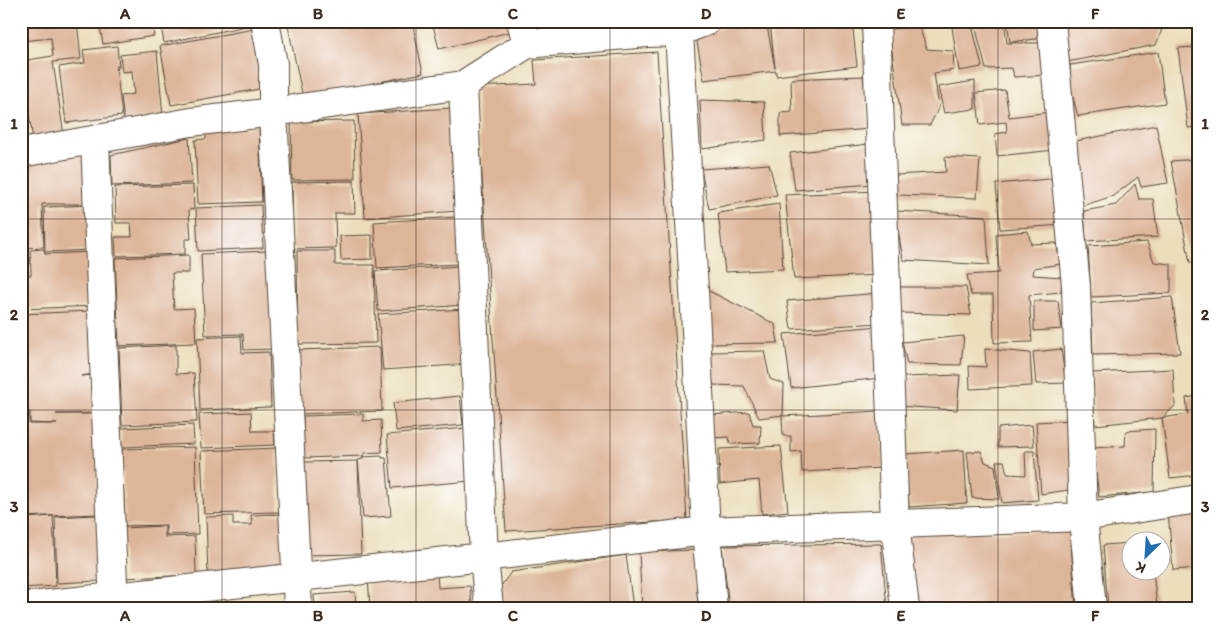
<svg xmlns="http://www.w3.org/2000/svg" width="1219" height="629" viewBox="0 0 1219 629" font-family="Itim,sans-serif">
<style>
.building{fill:#ddb599}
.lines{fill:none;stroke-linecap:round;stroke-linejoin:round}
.minor-casing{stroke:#554536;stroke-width:30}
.minor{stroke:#fff;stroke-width:28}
.grid{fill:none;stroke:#3b2a1e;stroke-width:1;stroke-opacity:0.55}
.neatline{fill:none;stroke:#3b2a1e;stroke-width:2}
.grid-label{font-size:16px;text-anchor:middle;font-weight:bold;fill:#3b2a1e}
</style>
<rect width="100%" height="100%" fill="#fff"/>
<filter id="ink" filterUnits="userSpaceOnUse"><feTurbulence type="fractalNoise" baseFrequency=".02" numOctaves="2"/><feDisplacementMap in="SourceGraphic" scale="10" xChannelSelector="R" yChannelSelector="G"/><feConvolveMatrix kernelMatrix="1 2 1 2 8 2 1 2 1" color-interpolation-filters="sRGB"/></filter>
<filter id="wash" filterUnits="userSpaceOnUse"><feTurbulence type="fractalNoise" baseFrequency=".0096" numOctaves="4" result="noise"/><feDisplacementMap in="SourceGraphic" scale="20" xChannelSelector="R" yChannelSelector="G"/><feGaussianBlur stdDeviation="1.12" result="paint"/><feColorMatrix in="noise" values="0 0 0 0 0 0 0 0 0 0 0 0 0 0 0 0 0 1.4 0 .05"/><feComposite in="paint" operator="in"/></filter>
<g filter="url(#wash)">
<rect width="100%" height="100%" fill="#ebdebb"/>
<g id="blocks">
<path class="building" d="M21 21H77L81 59 53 62 64 136 33 140 21 61 53 56 51 38 21 41Z
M99 21H152L154 36 103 44Z
M160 21H250L251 25 164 43Z
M287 21H412L423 73 303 98Z
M432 21H507L510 32 439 49Z
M549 21H606V22L554 38Z
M744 21H766L775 68 770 24 789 21H852L857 66 776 76V71L704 80 696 37Z
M951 21H971L982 67 959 71Z
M974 21H1004L1007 43H1043L1047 75 1014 77 1012 68 986 69Z
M1007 21H1042L1044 38 1010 42Z
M1065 21H1165L1156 45 1067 62Z
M919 27 927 49 953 51 954 70 934 73 939 107 930 125H902L889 29Z
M254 29 265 88 171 105 160 46Z
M117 46 119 67 116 66 122 116 66 123 59 67 85 63 83 50Z
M1198 47V127L1188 128 1178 48Z
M157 51 163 116 124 121 121 96 134 94 132 71 122 72 120 55Z
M657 52 687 520 506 531 476 87 536 84 534 60Z
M1158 52 1165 103 1078 116 1071 90 1070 65Z
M863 76 870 129 780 136V113L792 112 791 79Z
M975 81V109L944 113 938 87Z
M1005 90 1009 117 1051 112 1055 150 997 156 995 134 1007 132 1006 122 980 125 976 93Z
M700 100 764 102 766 140 702 149Z
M451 108 458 211 365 218 358 114Z
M354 121 355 179 292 180 291 122Z
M1156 125 1168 183 1141 187 1138 177 1113 196 1079 207 1076 141Z
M259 126 262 202 198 204 195 140 206 139V128Z
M189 138 192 183 112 186 111 155Z
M869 144 872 184 795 190 790 153Z
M87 153 89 204H42L44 247 21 248V163Z
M945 157 980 159 977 198 897 195 896 175 946 172Z
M1198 159V262L1190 263 1171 161Z
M769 164 777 195 709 209 701 169Z
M1059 178 1065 225 1000 229 996 184Z
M354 181 355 213H335L336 248 293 249 292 182Z
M1135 184 1139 199H1153L1158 237 1086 241 1084 211 1116 205Z
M193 185 194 209 189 210 191 239H185V254L116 256 115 237H132L131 223H116L115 187Z
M877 191 879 275 794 279 785 195Z
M779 204 783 269 725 272 718 213Z
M90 205 92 250 45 252 44 207Z
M261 205 263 248 198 251 196 208Z
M895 211 986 216 989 265 903 260Z
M458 217 461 264 377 268 374 222Z
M1028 231 1031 244 1056 243 1061 264 1034 268 1033 275 1062 277 1061 292 1029 295 1032 342 994 343 993 295H971L967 275 999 273 996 234Z
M372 235V259L341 260 340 236Z
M1147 242 1154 262 1171 264V293L1091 297 1088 246Z
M44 249 45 254 93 252 95 306 21 309V275H31L30 250Z
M268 251 272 349 244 350 243 334 205 335 201 254Z
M297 251H335V265H374L376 343 298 344Z
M189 255V273H172L174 309 194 308 196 343 119 346 115 258Z
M462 266 465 305 378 311 375 271Z
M898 287H966L971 315 901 313Z
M705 289 775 324 778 343 708 344Z
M879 293V323L791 329 787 301Z
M1172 297 1180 353 1093 355 1091 303Z
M1034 301H1058L1062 329 1034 331Z
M466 309 470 364 383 370 378 314Z
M91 311 94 374 81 376 94 375 95 413 56 414H94L98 514 21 517V414H29V424H57L30 423V412L21 413V314Z
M881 326V378L791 388 784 334Z
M241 336 242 353 269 352 271 407 200 410 197 338Z
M964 336 961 365 907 364 902 342Z
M176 345V374L194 373 197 422 122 425 119 348Z
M380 347 382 411 300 414 298 350Z
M985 349 1030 353 1032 386 970 389 969 366 986 367Z
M1061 349 1066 383 1036 384 1033 352Z
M764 351 770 379 784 384 783 415 759 418 744 386 713 385 711 352Z
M1173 369 1175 406 1162 418 1095 425 1091 373Z
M960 375 957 410 898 406 903 377Z
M460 396 463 425 396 431 393 403Z
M1198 396V475L1170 478 1162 418 1188 414 1186 398Z
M880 411 883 468 802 472 801 451 791 452V436H783L782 416Z
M251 412 252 431H274L275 445 201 448 199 414Z
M749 412 753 425H761L760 443 730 444 729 437 712 438 711 415Z
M363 414V421L381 420 382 452 364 453V456L304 458 303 416Z
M1072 420 1076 489 1041 494 1036 422Z
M193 425 194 444 122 447 121 428Z
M1032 425 1034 446 998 447V428Z
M466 428 471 481 392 488 387 435Z
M1155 429 1154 492 1099 497 1093 448 1125 446 1126 431Z
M781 446 788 511 762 514 759 480 720 484 719 449Z
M195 447 198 534 166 535V525L125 526 122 449Z
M277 448 279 512 204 514 201 451Z
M964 450 967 503 909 507 906 454Z
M981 451 985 462 995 466 999 499 972 498 967 452Z
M1025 451H1034L1038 500 1002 503 996 461H1004L1007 474 1026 475Z
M382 456V458H386L391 516 363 518 358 460 363 459 362 457Z
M358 461 361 554 305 555 302 462Z
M1198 509V568L1173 570 1168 511Z
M283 514 285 572 208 575 206 517 233 516V525H252L251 515Z
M97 515 100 581 57 583 55 517Z
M53 516 56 586 21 588V524H26V518Z
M165 526V537L195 536 196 575 124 578 122 528Z
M1070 531 1076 608H914L905 534Z
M1132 543V572H1153L1157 606 1198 603V608H1108L1103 545Z
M881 544 887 608H729L722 546Z
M695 550 698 608H642L639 552Z
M626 555 633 608H503L501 586 511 572Z
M437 572 438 588 470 586 472 608H370L368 576Z
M355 592 356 608H315L314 595Z"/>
</g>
</g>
<g filter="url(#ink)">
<use href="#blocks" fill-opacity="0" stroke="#554536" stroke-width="1"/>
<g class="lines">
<g class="minor-casing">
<path id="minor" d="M265 21 273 64V112L298 608
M521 21 527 44
M876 21 895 524 905 608
M1051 21 1076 286 1083 517 1092 608
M679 32 694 290 706 531 713 608
M463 85 484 557 489 608
M95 140 114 608
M21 153 191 122 273 112 463 85 527 44 647 33 679 32 707 21
M21 607 484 557 706 531 1083 517 1198 499"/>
</g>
<use href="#minor" class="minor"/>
</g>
</g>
<path class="grid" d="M222 21V608M416 21V608M610 21V608M804 21V608M998 21V608M21 219H1198M21 410H1198"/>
<rect width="1219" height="629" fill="none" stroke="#fff" stroke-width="55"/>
<g transform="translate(1146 556) rotate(205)"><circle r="24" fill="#ffffff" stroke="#b1aaa5"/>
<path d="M0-4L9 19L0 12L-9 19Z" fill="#1f6fb2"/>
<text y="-8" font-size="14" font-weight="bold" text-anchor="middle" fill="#3b2a1e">K</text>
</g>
<rect x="28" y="28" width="1164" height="574" class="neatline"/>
<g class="grid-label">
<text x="125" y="19">A</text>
<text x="318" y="19">B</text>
<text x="513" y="19">C</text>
<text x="706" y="19">D</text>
<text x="901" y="19">E</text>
<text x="1095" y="19">F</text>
<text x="14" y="129">1</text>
<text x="1205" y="129">1</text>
<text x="14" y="320">2</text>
<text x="1205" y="320">2</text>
<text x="14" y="512">3</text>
<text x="1205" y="512">3</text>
<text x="125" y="621">A</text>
<text x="318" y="621">B</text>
<text x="513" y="621">C</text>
<text x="706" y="621">D</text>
<text x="901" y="621">E</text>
<text x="1095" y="621">F</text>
</g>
</svg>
